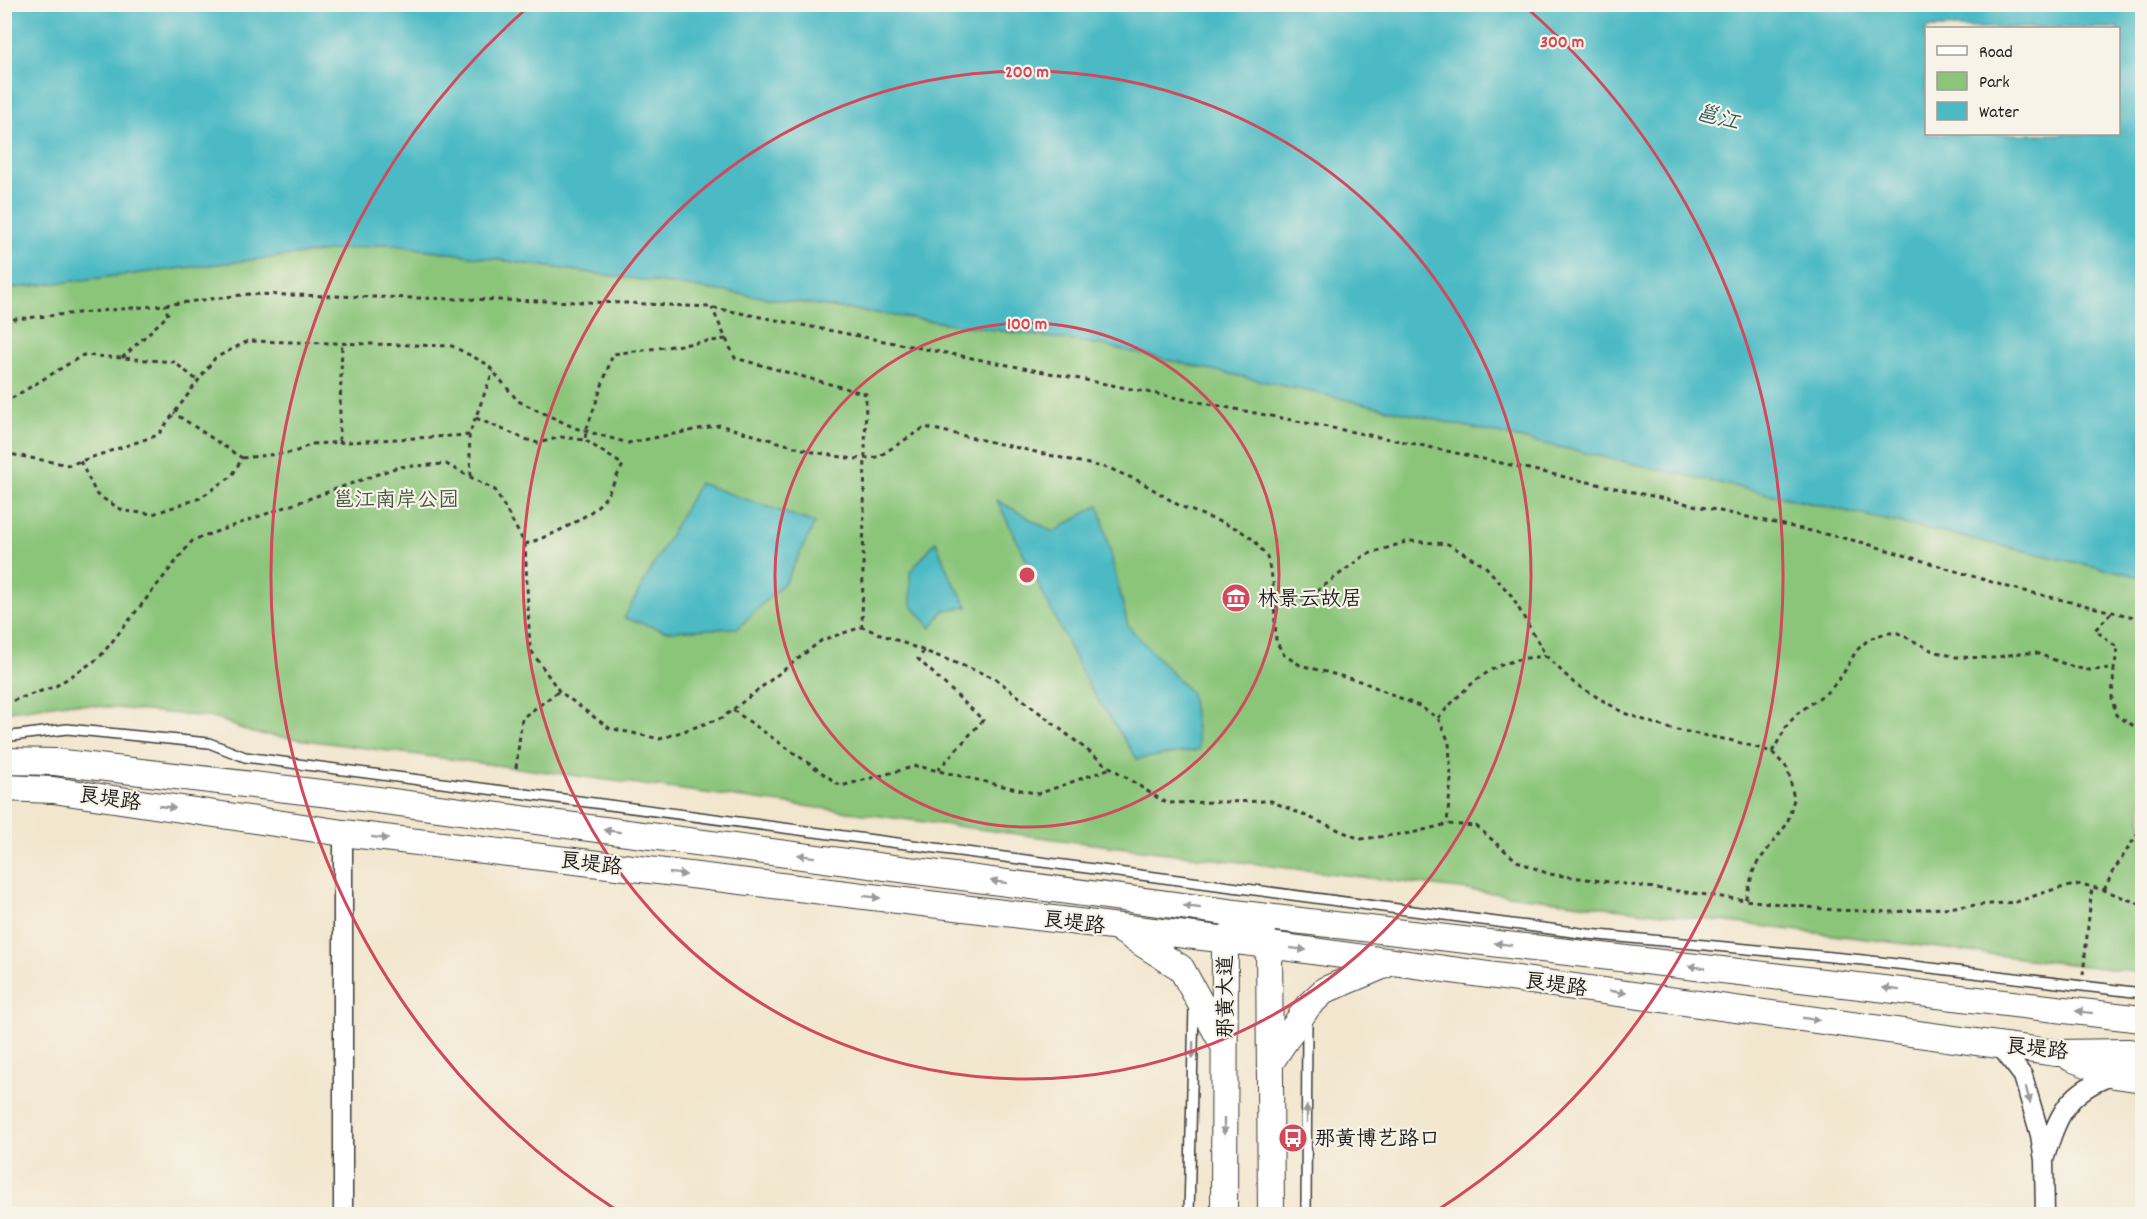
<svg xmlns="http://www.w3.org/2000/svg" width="2147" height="1219" viewBox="0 0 2147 1219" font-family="Dekko,'LXGW WenKai TC',sans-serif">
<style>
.green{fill:#8bc57a;stroke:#54704b;stroke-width:1.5}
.water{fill:#4cbac4;stroke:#346b70;stroke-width:1.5;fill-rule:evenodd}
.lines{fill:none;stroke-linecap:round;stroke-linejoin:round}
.lane-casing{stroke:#3c3a37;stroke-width:12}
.street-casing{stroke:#3c3a37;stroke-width:21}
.secondary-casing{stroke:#3c3a37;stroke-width:28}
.path{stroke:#3c3a37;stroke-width:3;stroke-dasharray:4.5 4.5;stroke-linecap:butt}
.lane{stroke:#fff;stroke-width:9}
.street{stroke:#fff;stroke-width:18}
.secondary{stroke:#fff;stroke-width:26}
.oneway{fill:#999}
.ring{fill:none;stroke:#d1495b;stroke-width:3}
.labels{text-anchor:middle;stroke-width:4.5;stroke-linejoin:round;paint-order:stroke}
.park-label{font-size:21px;fill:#43573d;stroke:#f7f3e8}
.poi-label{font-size:21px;fill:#1c1c1c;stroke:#f7f3e8;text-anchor:start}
.street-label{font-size:21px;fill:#1c1c1c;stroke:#f7f3e8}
.water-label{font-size:22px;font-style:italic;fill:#2f5b5f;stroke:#f7f3e8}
.centre{fill:#d1495b;stroke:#f7f3e8;stroke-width:3}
.ring-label{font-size:18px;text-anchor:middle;font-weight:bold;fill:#d1495b;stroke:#f7f3e8;stroke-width:4.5;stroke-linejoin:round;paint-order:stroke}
</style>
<rect width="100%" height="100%" fill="#f7f3e8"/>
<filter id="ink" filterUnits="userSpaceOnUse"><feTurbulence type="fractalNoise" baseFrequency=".0167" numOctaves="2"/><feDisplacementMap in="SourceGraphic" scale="12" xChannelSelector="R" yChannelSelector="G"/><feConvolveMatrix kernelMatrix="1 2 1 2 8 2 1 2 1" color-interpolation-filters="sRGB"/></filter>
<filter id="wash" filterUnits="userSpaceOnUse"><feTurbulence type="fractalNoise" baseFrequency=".008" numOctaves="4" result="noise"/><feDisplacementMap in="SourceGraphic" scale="24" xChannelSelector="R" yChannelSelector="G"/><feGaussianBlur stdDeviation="1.35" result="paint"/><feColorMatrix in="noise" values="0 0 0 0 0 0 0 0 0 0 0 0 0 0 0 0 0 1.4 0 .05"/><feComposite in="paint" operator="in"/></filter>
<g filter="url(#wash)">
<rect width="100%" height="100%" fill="#f2e6ce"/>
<path class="green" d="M387 244 1096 344 2142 577V973L1069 841 252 733 216 718 67 703 5 712 4 289Z"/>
<path class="water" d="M4 5H2142V577L1096 344 387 244 5 289ZM1926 28H2118V134H1926Z
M699 483 815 523 786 581 738 628 666 631 624 618Z
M997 500 1053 532 1099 505 1128 626 1191 693 1199 750 1137 759 1088 685Z
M936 541 949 575 968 607 944 610 931 628 911 605 910 572Z"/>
</g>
<g filter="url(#ink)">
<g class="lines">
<g class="lane-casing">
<path id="lane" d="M4 737 67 729 209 743 245 757 1588 934 1863 960 2142 993
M1189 1214 1194 1006
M1306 1214 1307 1019"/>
</g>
<g class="street-casing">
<path id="street" d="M343 833V1214
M1999 1045 2023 1076 2040 1135 2044 1160C2058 1115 2067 1090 2115 1075
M2044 1160 2045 1214"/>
</g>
<g class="secondary-casing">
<path id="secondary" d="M4 761 55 762 347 796 1250 915 2142 1019
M4 788 53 790 343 833 1269 945 2056 1053 2129 1052 2142 1054
M1121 930 1181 968 1223 1044
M1261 933 1269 945 1271 1214
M2071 1058 2115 1075 2142 1079
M1270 1063 1308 1006 1325 990 1392 962
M1224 1214 1225 940 1237 928"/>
</g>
<path class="path" d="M4 320 164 305 249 294 626 303 709 307 1415 444 1861 542 2008 587 2142 619
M726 339 735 358 866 394 862 627
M122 358 168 315 165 305
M4 403 83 355 174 362 198 381
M476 418 525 439 538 443 561 437 585 440 586 431 613 354 726 339 712 308
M469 435 471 477
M339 441 342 344
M4 453 69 465 158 435 215 358 248 341 452 346 487 364 518 401 575 428 628 443 719 425 813 452 854 459 878 457 925 427 1111 469 1141 482 1180 506 1238 529 1254 540 1267 557 1273 581 1276 641 1284 655 1300 665 1363 682 1419 706 1438 718 1449 742 1451 779 1447 824
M242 458 295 452 311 444 469 435 493 371
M80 461 97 495 124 511 153 514 200 498 232 476 242 458 174 413
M525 544C549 537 590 518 605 498 612 488 617 475 623 465L585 440
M1275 607 1294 603 1317 591 1365 555 1409 541 1448 544 1485 566 1511 595 1546 656 1575 684 1624 713 1667 728 1734 741 1772 752 1788 769 1794 799 1787 824 1755 866 1745 900
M2111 613 2095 630 2118 648 2114 669
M924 651 918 659 983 720 937 771
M4 701H12L56 686 99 658 193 540 398 467 446 464 495 490 525 544 530 649 559 691 609 728 660 739 722 718 822 640 862 627 995 678 1105 764 1166 803 1271 801 1360 839 1412 833 1447 824 1476 826 1517 861 1549 874 1745 900 1833 910 1893 912 2016 902 2055 889 2081 884 2104 890 2142 905
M733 710 841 786 917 766 1038 794 1111 768
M1438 718C1459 695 1481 670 1513 661 1523 658 1535 657 1546 656
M1772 752 1788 724 1798 713 1830 690 1843 674 1856 651 1869 639 1886 633H1898L1933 651 1956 657 1993 658 2020 653H2036L2073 667 2089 670 2114 669 2112 698 2116 715 2142 731
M516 768 522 718 559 691
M2104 890 2114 870 2142 827
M2083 975 2092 887"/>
<use href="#lane" class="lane"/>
<use href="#street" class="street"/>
<use href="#secondary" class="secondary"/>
</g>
<defs><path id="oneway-solid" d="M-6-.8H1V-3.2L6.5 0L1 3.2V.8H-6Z" transform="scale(1.5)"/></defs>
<g class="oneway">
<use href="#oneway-solid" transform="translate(167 807) rotate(8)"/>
<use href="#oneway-solid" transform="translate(612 831) rotate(-173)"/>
<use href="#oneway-solid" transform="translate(380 838) rotate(7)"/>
<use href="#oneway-solid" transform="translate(806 856) rotate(-173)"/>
<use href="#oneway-solid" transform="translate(678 874) rotate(7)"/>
<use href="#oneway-solid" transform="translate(999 882) rotate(-173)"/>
<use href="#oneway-solid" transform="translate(872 897) rotate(7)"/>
<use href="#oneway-solid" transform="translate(1192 907) rotate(-173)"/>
<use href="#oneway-solid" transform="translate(1503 944) rotate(-173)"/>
<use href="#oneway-solid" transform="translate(1298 949) rotate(7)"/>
<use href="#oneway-solid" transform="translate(1697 967) rotate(-173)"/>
<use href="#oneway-solid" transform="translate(1891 989) rotate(-173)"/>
<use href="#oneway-solid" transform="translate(1618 992) rotate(8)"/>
<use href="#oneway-solid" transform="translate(2084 1012) rotate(-173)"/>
<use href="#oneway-solid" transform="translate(1811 1019) rotate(8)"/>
<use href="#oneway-solid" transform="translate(1193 1050) rotate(91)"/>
<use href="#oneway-solid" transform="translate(2028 1095) rotate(75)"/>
<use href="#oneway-solid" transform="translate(1307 1114) rotate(-90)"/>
<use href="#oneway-solid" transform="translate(1224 1126) rotate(90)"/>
</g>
</g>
<g class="ring">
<circle cx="1027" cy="575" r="252"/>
<circle cx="1027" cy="575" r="504"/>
<path d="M621 1213A756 756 0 0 1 526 9M1528 9A756 756 0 0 1 1433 1213"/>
</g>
<defs>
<g id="museum-disc" transform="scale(1.5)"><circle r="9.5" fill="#d1495b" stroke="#f7f3e8"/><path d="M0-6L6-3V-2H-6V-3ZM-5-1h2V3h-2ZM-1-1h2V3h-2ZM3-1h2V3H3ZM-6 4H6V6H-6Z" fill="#fff"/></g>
<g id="bus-disc" transform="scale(1.5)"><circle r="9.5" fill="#d1495b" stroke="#f7f3e8"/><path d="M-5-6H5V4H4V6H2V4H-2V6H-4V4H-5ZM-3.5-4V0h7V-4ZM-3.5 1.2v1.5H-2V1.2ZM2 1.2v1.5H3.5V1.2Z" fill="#fff"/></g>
</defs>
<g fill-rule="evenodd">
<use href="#museum-disc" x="1236" y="598"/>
<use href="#bus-disc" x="1293" y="1138"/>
</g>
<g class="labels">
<g class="park-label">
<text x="396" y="506">邕江南岸公园</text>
</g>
<g class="poi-label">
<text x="1257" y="605">林景云故居</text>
<text x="1314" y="1145">那黄博艺路口</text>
</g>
<g class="street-label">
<text transform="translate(110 798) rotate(8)" y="7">良堤路</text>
<text transform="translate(591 863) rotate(7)" y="7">良堤路</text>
<text transform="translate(1074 922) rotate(7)" y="7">良堤路</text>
<text transform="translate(1556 984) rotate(8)" y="7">良堤路</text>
<text transform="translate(1225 997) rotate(-90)" y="7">那黄大道</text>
<text transform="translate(2037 1048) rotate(6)" y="7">良堤路</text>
</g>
<g class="water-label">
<text transform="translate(1718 116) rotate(15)" y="8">邕江</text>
</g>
</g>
<circle cx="1027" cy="575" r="9" class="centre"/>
<g class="ring-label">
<text x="1562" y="47">300 m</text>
<text x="1027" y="77">200 m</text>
<text x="1027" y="329">100 m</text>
</g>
<rect width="2147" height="1219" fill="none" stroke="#f7f3e8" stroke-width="24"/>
<rect x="1925" y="27" width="195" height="108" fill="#f7f3e8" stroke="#9f9d96" stroke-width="1.5"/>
<rect x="1937" y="46" width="30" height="9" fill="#ffffff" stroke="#9f9d96" stroke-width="1.5"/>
<text x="1979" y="57" font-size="18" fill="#1c1c1c">Road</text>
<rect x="1937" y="72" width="30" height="18" fill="#8bc57a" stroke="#9f9d96" stroke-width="1.5"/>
<text x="1979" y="87" font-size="18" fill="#1c1c1c">Park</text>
<rect x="1937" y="102" width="30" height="18" fill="#4cbac4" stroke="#9f9d96" stroke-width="1.5"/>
<text x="1979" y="117" font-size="18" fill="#1c1c1c">Water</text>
</svg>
